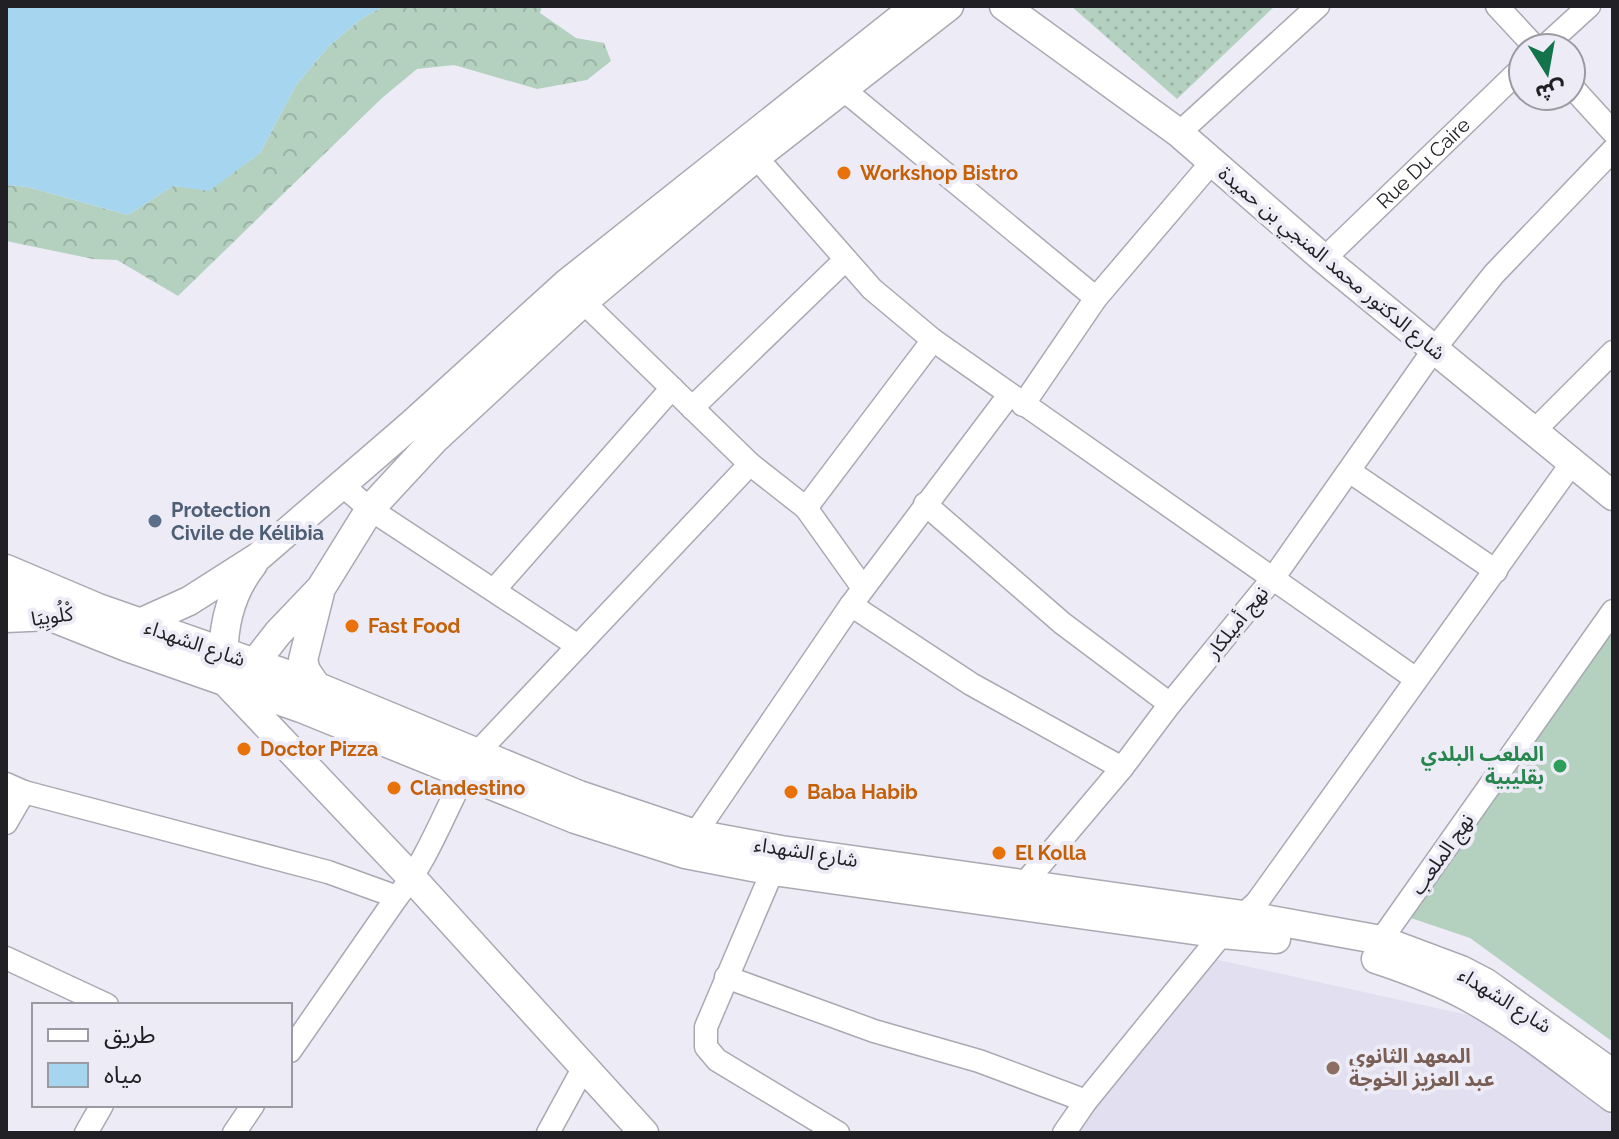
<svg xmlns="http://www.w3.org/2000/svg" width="1619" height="1139" viewBox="0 0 1619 1139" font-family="Raleway,'Noto Sans Arabic',sans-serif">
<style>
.built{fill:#e1dff0}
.grass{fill:url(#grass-dots)}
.forest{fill:url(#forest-crowns)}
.pitch{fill:#b4d1c0}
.water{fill:#a6d6ef}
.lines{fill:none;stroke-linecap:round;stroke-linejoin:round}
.minor-casing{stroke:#aaa9b2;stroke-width:25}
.tertiary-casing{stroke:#aaa9b2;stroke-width:31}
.minor{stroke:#fff;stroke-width:22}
.tertiary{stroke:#fff;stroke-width:28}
.food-dot{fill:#e8710a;stroke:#edecf6;stroke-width:3}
.service-dot{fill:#5c6f8a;stroke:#edecf6;stroke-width:3}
.leisure-dot{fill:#2e9e5b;stroke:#edecf6;stroke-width:3}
.education-dot{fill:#8d6e63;stroke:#edecf6;stroke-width:3}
.labels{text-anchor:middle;stroke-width:8;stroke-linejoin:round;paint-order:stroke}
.street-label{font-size:20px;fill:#212024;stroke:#edecf6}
.food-label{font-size:20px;font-weight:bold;fill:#c56008;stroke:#edecf6;text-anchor:start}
.service-label{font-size:20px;font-weight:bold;fill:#4e5e75;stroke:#edecf6;text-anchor:start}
.leisure-label{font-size:20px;font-weight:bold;fill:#27864d;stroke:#edecf6;text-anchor:end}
.education-label{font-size:20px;font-weight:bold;fill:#785e54;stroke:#edecf6;text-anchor:start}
</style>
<defs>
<pattern id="grass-dots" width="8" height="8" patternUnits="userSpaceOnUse" patternTransform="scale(2)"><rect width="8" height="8" fill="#b4d1c0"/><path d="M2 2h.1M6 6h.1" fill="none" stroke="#9ab3a5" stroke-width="1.8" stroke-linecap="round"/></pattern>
<pattern id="forest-crowns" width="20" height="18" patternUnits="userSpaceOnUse" patternTransform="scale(2)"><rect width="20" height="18" fill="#b4d1c0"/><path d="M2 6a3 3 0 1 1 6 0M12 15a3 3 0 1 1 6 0" fill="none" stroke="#9ab3a5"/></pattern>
</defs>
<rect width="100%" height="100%" fill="#edecf6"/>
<path class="built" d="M1196 955 1486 1019 1613 1117V1133H1073Z"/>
<path class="grass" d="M1071 6H1275L1177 99Z"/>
<path class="forest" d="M384 6H542L540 13 576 38 604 43 611 61 587 80 537 89 454 65 417 69 382 98 178 296 117 260 93 259 6 241V185L28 187 128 215 173 186 209 190 260 153 296 85 329 46 361 19Z"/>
<path class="pitch" d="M1613 618V1042L1470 938 1399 914Z"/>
<path class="water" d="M6 6H384L361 19 329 46 296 85 260 153 209 191 173 186 128 215 28 187 6 185Z"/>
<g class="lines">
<g class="minor-casing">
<g id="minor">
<path d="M1497 6 1536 48"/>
<path d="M1543 48 1589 6"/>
<path d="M1571 86 1613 132"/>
<path d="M844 90 1096 298"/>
<path d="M1179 133 1318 6"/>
<path d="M747 147 872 289 933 340 1416 679"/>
<path id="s1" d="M1324 259 1523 67"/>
<path d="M572 291 750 464 806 508 863 588"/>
<path d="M1023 405 1096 298 1211 163"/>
<path d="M692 408 845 260"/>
<path d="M1533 432 1613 352"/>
<path d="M1349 471 1496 571"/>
<path d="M342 485 370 509 578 646"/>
<path d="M925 504 1062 623 1170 704"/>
<path d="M806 508 933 340"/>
<path d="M494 590 672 388"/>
<path d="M851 605 971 684 1122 768"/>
<path d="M6 621 50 619"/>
<path d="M6 784 24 792 328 872 397 897"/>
<path d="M6 823 24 792"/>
<path d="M688 847 695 834 851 605 1009 395"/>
<path d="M778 858 706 1027V1047L717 1060 838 1133"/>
<path d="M1024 884 1122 768 1170 704 1274 577 1435 348 1494 274 1613 150"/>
<path d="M1381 940 1613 611"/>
<path d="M6 958 107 1005"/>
<path d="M726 977 874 1031 979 1061 1086 1101"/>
<path d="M290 1051 397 897C432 855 448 799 477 753L750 464"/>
<path d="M86 1133 102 1105"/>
<path d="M234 1133 253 1105"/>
<path d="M548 1133 584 1067"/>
<path d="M1064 1133 1086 1101 1222 934 1257 902 1572 463"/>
</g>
</g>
<g class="tertiary-casing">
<path id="tertiary" d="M1004 6 1179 133 1324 259 1613 496
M253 564C226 598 220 638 225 681L412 878 644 1133
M6 569 98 608 289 675 579 795 695 834 781 850 1243 915 1381 940 1461 970 1486 983 1613 1074
M6 599 127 647 301 708 575 819 685 854 773 871 1222 934 1276 939
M140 623 189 601 258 557 412 424 566 284 916 6
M243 678 278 633 321 588 370 509 434 440 582 303 756 157 949 6
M317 687 306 671 303 660 320 592
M1376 959C1409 970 1442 982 1472 999 1522 1027 1567 1064 1613 1098"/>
</g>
<use href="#minor" class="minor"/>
<use href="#tertiary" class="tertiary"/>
</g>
<g class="food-dot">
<circle cx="844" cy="173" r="8"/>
<circle cx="352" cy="626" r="8"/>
<circle cx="244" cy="749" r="8"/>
<circle cx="394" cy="788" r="8"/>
<circle cx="791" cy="792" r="8"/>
<circle cx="999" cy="853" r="8"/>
</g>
<circle class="service-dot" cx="155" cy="521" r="8"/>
<circle class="leisure-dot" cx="1560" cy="766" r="8"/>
<circle class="education-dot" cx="1333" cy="1068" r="8"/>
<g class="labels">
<g class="street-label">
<text dy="7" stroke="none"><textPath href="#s1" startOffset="138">Rue Du Caire</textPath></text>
<text transform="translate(1332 263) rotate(40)" y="7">شارع الدكتور محمد المنجي بن حميدة</text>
<text transform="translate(52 616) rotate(-8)" y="7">كْلُوبِيَا</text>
<text transform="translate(1237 622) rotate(-51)" y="7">نهج أميلكار</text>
<text transform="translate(195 643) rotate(19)" y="7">شارع الشهداء</text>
<text transform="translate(806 852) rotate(9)" y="7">شارع الشهداء</text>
<text transform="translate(1442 854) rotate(-55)" y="7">نهج الملعب</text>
<text transform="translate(1505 1000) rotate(32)" y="7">شارع الشهداء</text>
</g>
<g class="food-label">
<text x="860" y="180">Workshop Bistro</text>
<text x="368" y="633">Fast Food</text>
<text x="260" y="756">Doctor Pizza</text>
<text x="410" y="795">Clandestino</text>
<text x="807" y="799">Baba Habib</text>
<text x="1015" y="860">El Kolla</text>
</g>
<g class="service-label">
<text x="171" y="517">Protection<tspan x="171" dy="23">Civile de Kélibia</tspan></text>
</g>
<g class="leisure-label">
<text x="1544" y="761">الملعب البلدي<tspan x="1544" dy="23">بقليبية</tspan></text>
</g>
<g class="education-label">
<text x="1349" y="1063">المعهد الثانوي<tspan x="1349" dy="23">عبد العزيز الخوجة</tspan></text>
</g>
</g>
<rect width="1619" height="1139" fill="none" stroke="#212024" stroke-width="16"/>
<rect x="32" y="1003" width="260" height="104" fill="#edecf6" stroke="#9b9aa2" stroke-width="2"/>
<rect x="48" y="1029" width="40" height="12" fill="#ffffff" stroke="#9b9aa2" stroke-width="2"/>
<text x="104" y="1043" font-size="24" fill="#212024">طريق</text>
<rect x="48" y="1063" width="40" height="24" fill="#a6d6ef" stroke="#9b9aa2" stroke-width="2"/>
<text x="104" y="1083" font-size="24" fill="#212024">مياه</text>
<g transform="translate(1547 72) rotate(169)"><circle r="38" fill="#edecf6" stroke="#9b9aa2" stroke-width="2"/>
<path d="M0-6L14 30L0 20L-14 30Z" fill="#13734a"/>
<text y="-12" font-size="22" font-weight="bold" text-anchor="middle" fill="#212024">ش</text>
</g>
</svg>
